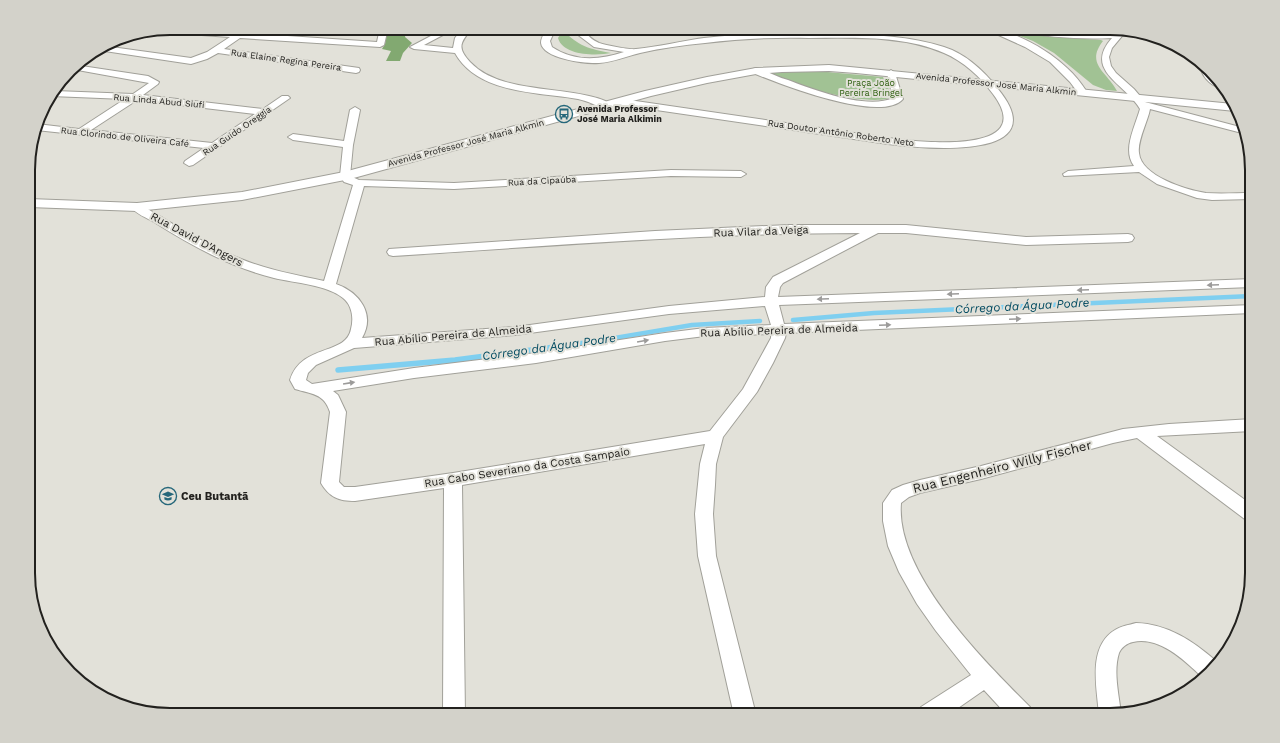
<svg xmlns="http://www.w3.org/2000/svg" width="1280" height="743" viewBox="0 0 1280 743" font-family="'Work Sans',sans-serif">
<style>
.green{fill:#a1c294}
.forest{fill:#82a971}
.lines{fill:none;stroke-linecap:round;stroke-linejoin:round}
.stream-far1{stroke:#7fcff0;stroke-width:4.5}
.stream{stroke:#7fcff0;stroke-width:5.5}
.minor-casing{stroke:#a1a099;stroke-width:2}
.tertiary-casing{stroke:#a1a099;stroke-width:2}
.minor{fill:#fff;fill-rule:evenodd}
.tertiary{fill:#fff;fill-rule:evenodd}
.oneway{fill:#9c9b9a}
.labels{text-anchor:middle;stroke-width:4;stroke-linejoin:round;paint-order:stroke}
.far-street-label{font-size:9px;fill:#22211e;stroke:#e2e1d9}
.far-park-label{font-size:9px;fill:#2b5d0c;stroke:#e2e1d9}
.far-poi-label{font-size:9px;font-weight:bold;fill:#22211e;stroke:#e2e1d9;text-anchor:start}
.street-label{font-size:11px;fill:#22211e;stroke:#e2e1d9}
.poi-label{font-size:11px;font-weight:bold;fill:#22211e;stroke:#e2e1d9;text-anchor:start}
.water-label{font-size:12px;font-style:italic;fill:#014a60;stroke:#e2e1d9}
.near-street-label{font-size:13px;fill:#22211e;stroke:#e2e1d9}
.rim{fill:none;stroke:#22211e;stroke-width:2}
</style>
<rect width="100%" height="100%" fill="#e2e1d9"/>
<path class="green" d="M563 30C578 46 589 49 611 53 597 56 563 56 558 38Z
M1007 31 1052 37 1101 40 1103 41C1085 64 1107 72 1117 91L1106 90 1093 85 1054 53 1033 41Z
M774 72H827L883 77 892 96C879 108 808 89 790 83 783 80 777 77 770 74Z"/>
<path class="forest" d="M388 28H407L405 37 412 43 403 53 400 61H386L391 51 382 49 385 44Z"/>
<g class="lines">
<path class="stream-far1" d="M793 320 874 313 1252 296
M585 343 692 325 760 321"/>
<path class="stream" d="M338 370 455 360 593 342"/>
<g class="minor-casing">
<path id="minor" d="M168 28 377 42 380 28H388L384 45 380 47 240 38 224 49 359 68 360 70 359 72 356 73 218 53 207 59 191 64 98 50 104 46 191 58 207 52 230 37 159 32 156 31Z
M446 28H456L424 45 453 48 455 38 462 29 472 28C461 42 456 47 470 62 497 91 553 87 589 96 597 98 607 100 612 106L607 109C597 106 588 101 578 99 537 92 478 94 455 53L414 49 410 47Z
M548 28H556L550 41 552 47C574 62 600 60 624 52L594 47 569 28C585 28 586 37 599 43 605 45 630 50 636 49 658 47 681 41 704 38 748 33 794 32 839 33 874 35 910 36 944 47 966 54 984 71 998 89 1057 161 925 149 888 144L622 105 619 104 617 102 619 100 622 99 888 138C917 142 1040 156 993 94 981 77 963 61 944 53 903 35 852 38 809 38 774 37 739 39 705 43 683 45 662 48 640 53 627 56 614 62 599 63 587 64 543 59 541 43 541 37 545 32 548 28Z
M983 28C1010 28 1047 49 1067 68 1075 75 1081 83 1087 92L1082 95 1079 94 1070 82 1050 62 1025 47Z
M1001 28C1028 28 1054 33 1081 34 1098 34 1117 30 1133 34L1122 36 1112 48 1109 57 1111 66 1116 73 1134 89 1145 102 1240 127 1242 133 1150 109C1148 121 1137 141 1139 153 1141 176 1186 190 1206 193 1221 194 1237 193 1252 193V199L1212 200 1197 198 1157 184 1139 172 1064 176 1063 174 1068 171 1134 166C1122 150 1135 127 1140 109 1125 83 1083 71 1112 38 1076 40 1041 36 1005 30Z
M75 65 148 76 159 82 158 84 143 95 263 109 282 96H288L290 98 193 165 189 166 184 163 185 161 204 148 36 130 37 124 79 129 125 99 51 96 55 91 133 94 149 83 72 69ZM137 100 255 114 212 143 91 130Z
M1202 67H1203L1224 87C1214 89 1203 78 1201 69Z
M756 68C767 71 777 77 788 80 814 90 867 110 893 98L887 73 891 70 895 73 903 99C881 124 780 84 753 73L752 71 753 69Z
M355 107 360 110 353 145 350 176 359 180 454 183 671 170 741 171 746 174 741 177 671 176 454 189 364 186 336 284C359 292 376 314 362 338L515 327 669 306 765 297 766 287 773 277 860 233C704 233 548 246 393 256L389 255 387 252 389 249 655 231 789 225H906L1026 237 1128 234 1132 235 1134 238 1132 241 1128 242 1026 245 906 233H878L783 283 780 287 778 297 1252 279V287L779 305 784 324 1252 305V313L786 333 785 338 773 363 757 392 723 437 716 464 715 485 713 514 716 556 756 715H734L698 556 695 514 700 464 705 444 462 485 465 715H443L444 488 355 501C339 501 329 497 321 483L330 412C324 393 311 394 295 389L290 380C302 343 346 356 351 329 354 318 352 305 343 298 327 285 295 283 274 278 230 267 192 246 154 222 147 218 136 214 131 207L133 205H141C173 224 206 245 241 259 268 270 296 275 324 281L353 185 344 182 340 176 343 147 293 140 288 137 293 134 344 141 350 110ZM765 306 771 325 705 328 665 333 536 353 414 368 312 384 306 380 308 373 316 365 354 348 515 335 669 314ZM771 334V338L743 389 710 431 453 473 355 487H344L339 482 346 412 338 395 333 391 414 378 536 363 665 341 705 336Z
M1252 419V431L1157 436 1252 505V522L1246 520 1137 438 1113 443 981 479 920 493 909 497 901 503C895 573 984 661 1030 707L1033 715H1007L984 690 948 715H918L921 707 971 675 936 631 917 604 899 572 888 546 883 521V503L892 490 903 485 920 480 981 466 1123 429 1169 424Z
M1136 623C1168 624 1193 641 1216 661L1201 676C1184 660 1159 636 1133 642 1127 643 1121 648 1119 653 1113 672 1119 695 1121 714L1099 715C1097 688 1087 647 1115 630 1121 626 1129 625 1136 623Z"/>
</g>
<g class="tertiary-casing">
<path id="tertiary" d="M829 65 1233 104 1235 111 856 73 829 71 782 72 756 74 707 83 651 96 350 179 242 200 137 211 29 207V199L137 203 242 192 344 172 645 91 707 77 756 68Z"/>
</g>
<use href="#minor" class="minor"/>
<use href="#tertiary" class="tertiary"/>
</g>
<defs><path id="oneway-solid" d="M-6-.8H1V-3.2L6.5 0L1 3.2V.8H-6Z"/></defs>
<g class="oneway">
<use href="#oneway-solid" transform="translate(1213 285) rotate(178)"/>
<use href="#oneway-solid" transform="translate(1083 290) rotate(178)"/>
<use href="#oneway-solid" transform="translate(953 294) rotate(178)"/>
<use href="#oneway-solid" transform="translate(823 299) rotate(178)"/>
<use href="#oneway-solid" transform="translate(1015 319) rotate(-3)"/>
<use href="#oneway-solid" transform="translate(885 325) rotate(-3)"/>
<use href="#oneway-solid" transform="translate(643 341) rotate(-10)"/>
<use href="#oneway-solid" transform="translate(349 383) rotate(-9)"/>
</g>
<defs>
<g id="bus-ring" transform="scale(0.9)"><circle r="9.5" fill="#e2e1d9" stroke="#25677a" stroke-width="1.5"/><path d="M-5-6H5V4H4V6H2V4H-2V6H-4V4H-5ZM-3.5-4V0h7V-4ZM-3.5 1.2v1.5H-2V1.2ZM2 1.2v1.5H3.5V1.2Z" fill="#25677a"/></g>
<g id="school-ring" transform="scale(0.9)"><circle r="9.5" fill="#e2e1d9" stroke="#25677a" stroke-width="1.5"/><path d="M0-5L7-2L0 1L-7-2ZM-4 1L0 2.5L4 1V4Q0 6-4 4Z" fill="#25677a"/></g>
</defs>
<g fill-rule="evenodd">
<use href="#bus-ring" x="564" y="114"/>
<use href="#school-ring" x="168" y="496"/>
</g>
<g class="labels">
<g class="far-street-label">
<text transform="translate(286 60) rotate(8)" y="3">Rua Elaine Regina Pereira</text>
<text transform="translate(996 84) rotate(6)" y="3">Avenida Professor José Maria Alkmin</text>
<text transform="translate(159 101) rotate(5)" y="3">Rua Linda Abud Siufi</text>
<text transform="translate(237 131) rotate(-34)" y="3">Rua Guido Oreggia</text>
<text transform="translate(841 133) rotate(8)" y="3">Rua Doutor Antônio Roberto Neto</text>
<text transform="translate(125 137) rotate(6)" y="3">Rua Clorindo de Oliveira Café</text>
<text transform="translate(466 143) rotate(-15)" y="3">Avenida Professor José Maria Alkmin</text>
<text transform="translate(542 181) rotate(-3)" y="3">Rua da Cipaúba</text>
</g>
<g class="far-park-label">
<text x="871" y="86">Praça João<tspan x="871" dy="10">Pereira Bringel</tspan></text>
</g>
<g class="far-poi-label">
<text x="577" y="112">Avenida Professor<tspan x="577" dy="10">José Maria Alkimin</tspan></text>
</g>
<g class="street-label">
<text transform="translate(761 231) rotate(-2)" y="4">Rua Vilar da Veiga</text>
<text transform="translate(197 239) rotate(28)" y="4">Rua David D'Angers</text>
<text transform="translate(779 330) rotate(-2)" y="4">Rua Abílio Pereira de Almeida</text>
<text transform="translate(453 335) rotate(-5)" y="4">Rua Abílio Pereira de Almeida</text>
<text transform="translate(527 467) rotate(-9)" y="4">Rua Cabo Severiano da Costa Sampaio</text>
</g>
<g class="poi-label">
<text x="181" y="500">Ceu Butantã</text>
</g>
<g class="water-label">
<text transform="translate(1022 306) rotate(-3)" y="4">Córrego da Água Podre</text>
<text transform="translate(549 347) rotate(-8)" y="4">Córrego da Água Podre</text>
</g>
<g class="near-street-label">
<text transform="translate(1002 466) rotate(-14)" y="5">Rua Engenheiro Willy Fischer</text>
</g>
</g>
<path d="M0 0H1280V743H0ZM170 35H1110A135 135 0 0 1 1245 170V573A135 135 0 0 1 1110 708H170A135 135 0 0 1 35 573V170A135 135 0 0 1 170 35Z" fill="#d3d2ca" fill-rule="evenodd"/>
<path class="rim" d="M170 35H1110A135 135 0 0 1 1245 170V573A135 135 0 0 1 1110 708H170A135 135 0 0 1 35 573V170A135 135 0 0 1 170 35Z"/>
</svg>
